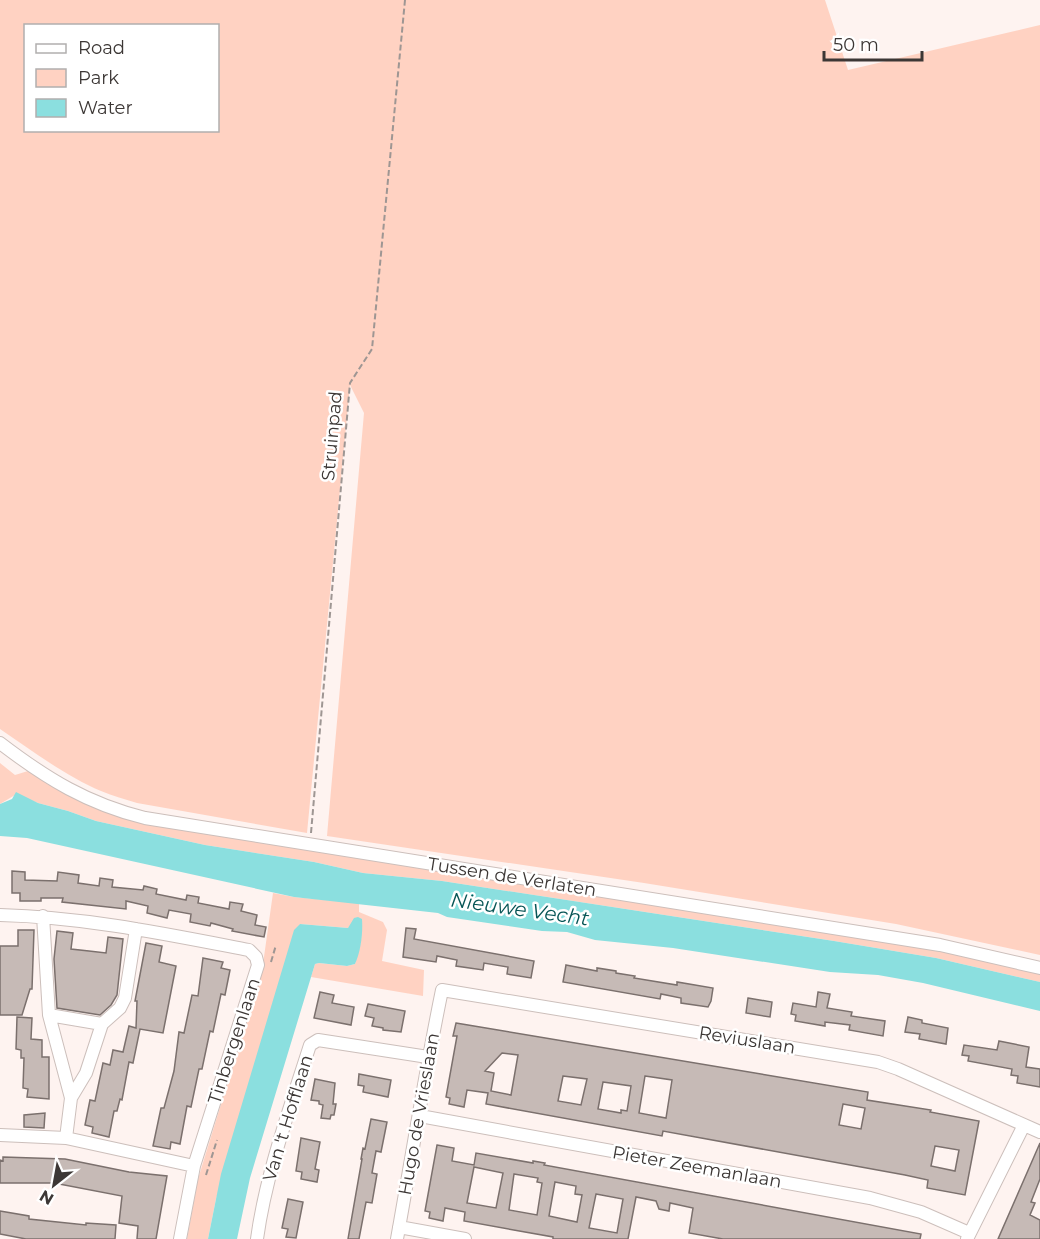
<svg xmlns="http://www.w3.org/2000/svg" width="1040" height="1239" viewBox="0 0 1040 1239" font-family="Montserrat,sans-serif">
<style>
.green{fill:#ffd2c2;fill-rule:evenodd}
.water{fill:#8bdfdf}
.building{fill:#c6bab6;stroke:#7b706d;stroke-width:1.5;fill-rule:evenodd}
.lines{fill:none;stroke-linecap:round;stroke-linejoin:round}
.street-casing{stroke:#ccbfbb;stroke-width:14}
.path{stroke:#9e9693;stroke-width:2;stroke-dasharray:6 3;stroke-linecap:butt}
.street{stroke:#fff;stroke-width:12}
.labels{text-anchor:middle;stroke-width:5;stroke-linejoin:round;paint-order:stroke}
.street-label{font-size:18px;fill:#3c3735;stroke:#fff}
.water-label{font-size:20px;font-style:italic;fill:#075556;stroke:#fff}
</style>
<rect width="100%" height="100%" fill="#fef3f0"/>
<path class="green" d="M0 0H825L848 70 1040 25V955L896 924 644 883 327 836 364 413 350 385 307 833 137 803C125 799 113 796 101 791 67 777 31 750 0 729ZM26 26H218V130H26Z
M0 763 15 775 28 771 55 788 96 807 948 951 1040 971V982L936 958 834 941 442 881 363 873 314 862 205 845 96 821 68 811 38 803 20 796 15 795 0 804Z
M273 893 294 897 359 903V912L383 922 387 930 382 961 424 970 423 996 311 977 315 964 319 963 347 966 355 964 361 941 362 919 348 928 300 924 216 1199 208 1239H187L198 1179 262 971Z"/>
<path class="water" d="M16 792 38 803 68 811 96 821 205 845 314 862 363 873 442 881 834 941 936 958 1040 982V1011L923 983 878 975 830 972 673 948 595 940 567 932 542 931 447 917 438 913 294 897 27 838 0 836V804L12 799Z
M358 917 362 919C363 933 361 951 355 964L347 966 319 963 315 964 250 1178 237 1239H208L221 1174 294 930 300 924 348 928 354 918Z"/>
<path class="building" d="M12 871 25 872V880L57 881 58 872 79 875 78 883 99 886 100 878 113 880 112 887 143 890 144 886 157 889 156 894 186 900 187 895 199 897 198 903 229 909 230 902 243 904 241 911 257 915 255 925 266 927 264 937 232 931 233 929 211 923 210 926 190 922 191 914 169 910 167 918 147 913 148 906 126 901V909L62 902 63 898H41V901H20V893H12Z
M406 928 416 929 414 939 534 961 531 978 507 974 508 967 484 963 483 970 456 966 457 960 437 956 436 962 403 957Z
M18 930H34L32 989H30L22 1015H0V946H18Z
M57 931 73 933 71 949 89 951 106 953 108 937 123 939 117 995 111 1005 100 1015 57 1008 54 959Z
M146 943 162 946 159 962 176 966 163 1033 140 1029 133 1063 129 1062 122 1100 120 1099 117 1111H114L109 1137 92 1133 93 1127 85 1125 90 1100 95 1101 103 1063 110 1065 113 1050 123 1052 129 1026 136 1028 137 1001H135Z
M203 958 223 962 221 968 230 970 225 995 221 994 213 1032 210 1031 202 1069H199L191 1107 187 1106 180 1144 171 1142 170 1149 153 1146 161 1108H164L174 1071 179 1032 184 1033 192 995 198 996Z
M566 965 597 971V968L616 971V973L635 976 634 978 677 985V982L713 988 711 1001 708 1007 681 1003V998L661 994 660 999 563 982Z
M320 992 334 995 332 1003 354 1007 351 1025 314 1018Z
M818 992 830 994 827 1008 852 1012 851 1016 885 1021 883 1036 849 1030 850 1025 825 1022V1026L795 1021 796 1015 791 1014 793 1003 816 1007Z
M748 998 772 1002 770 1017 746 1013Z
M368 1004 405 1011 401 1032 383 1030V1028L372 1026 374 1018 365 1016Z
M17 1017 32 1018 31 1039 42 1040V1057H49V1099L27 1097 28 1089 23 1088 24 1058H21V1050L16 1049Z
M908 1017 922 1020V1023L948 1028 946 1044 919 1039 920 1034 905 1032Z
M456 1023 868 1092 867 1100 931 1110 930 1112 979 1121 965 1195 927 1188 928 1180 905 1175 663 1131 662 1136 486 1104 488 1093 467 1090 464 1107 449 1104 450 1098 446 1097 457 1036H453ZM502 1053 518 1055 511 1095 491 1091 494 1073 485 1071ZM563 1076 587 1079 581 1105 558 1101ZM645 1076 672 1080 666 1118 639 1113ZM603 1082 631 1086 627 1111 621 1110V1113L598 1109ZM843 1104 865 1108 861 1129 839 1125ZM935 1146 959 1150 955 1171 931 1166Z
M999 1041 1029 1047 1026 1067 1040 1069V1087L1017 1083 1018 1076 1011 1075 1012 1069 968 1061 969 1056 962 1055 964 1045 997 1050Z
M359 1074 391 1080 388 1097 363 1092 364 1086 358 1085Z
M315 1079 335 1083 333 1104H336L334 1115H331L330 1119 321 1118 323 1105 319 1104V1101L311 1100Z
M45 1113 44 1128 24 1127V1115Z
M371 1119 387 1122 381 1152 376 1151 372 1173 377 1174 372 1203 366 1202 359 1239H348L362 1159H361L363 1148 365 1149Z
M301 1138 320 1142 315 1169 319 1170 317 1182 301 1179 302 1172 296 1171Z
M1040 1143V1179L1031 1202 1035 1203 1030 1215 1040 1220V1239H998Z
M437 1145 454 1148 452 1161 474 1165 476 1153 533 1163V1161L545 1163 544 1165 921 1234 920 1239H723L689 1233 693 1208 670 1203 669 1211 659 1209 656 1201 636 1197 628 1239H553V1237L464 1221 465 1212 445 1208 443 1221 429 1218 430 1212 425 1211ZM474 1167 503 1173 496 1208 467 1203ZM514 1174 538 1178 537 1182 542 1183 537 1215 509 1210ZM555 1182 576 1186 575 1194 582 1195 577 1222 549 1216ZM596 1194 623 1199 617 1233 589 1228Z
M3 1157 65 1159 129 1172 167 1176 156 1239H137L138 1226 119 1223 122 1196 54 1183H0V1160L3 1161Z
M288 1199 303 1202 296 1238 286 1237 288 1229 282 1228Z
M0 1211 29 1216V1219L86 1225V1223L116 1225 115 1239H26L0 1234Z"/>
<g class="lines">
<g class="street-casing">
<path id="street" d="M0 743C47 779 88 804 145 818L940 945 1040 968
M0 915C85 917 166 934 249 950L256 957 258 965 194 1166 180 1239
M43 916 49 1015 71 1098 66 1138
M49 1015 102 1024
M71 1098 86 1073 102 1024 120 1008 125 998 136 929
M420 1116 870 1198 921 1212 969 1233
M0 1135 66 1138 194 1166
M399 1227 465 1239
M257 1239C266 1173 290 1108 310 1045L318 1040 428 1057
M397 1239C412 1156 425 1072 442 990L878 1062 898 1069 1040 1132
M967 1239 1024 1125"/>
</g>
<path class="path" d="M311 833 350 383 372 349 405 0
M271 962 276 945
M206 1175 217 1140"/>
<use href="#street" class="street"/>
</g>
<g class="labels">
<g class="street-label">
<text transform="translate(332 436) rotate(-85)" y="6">Struinpad</text>
<text transform="translate(512 877) rotate(9)" y="6">Tussen de Verlaten</text>
<text transform="translate(747 1040) rotate(9)" y="6">Reviuslaan</text>
<text transform="translate(234 1041) rotate(-72)" y="6">Tinbergenlaan</text>
<text transform="translate(419 1114) rotate(-80)" y="6">Hugo de Vrieslaan</text>
<text transform="translate(288 1118) rotate(-73)" y="6">Van 't Hofflaan</text>
<text transform="translate(697 1167) rotate(10)" y="6">Pieter Zeemanlaan</text>
</g>
<g class="water-label">
<text transform="translate(520 909) rotate(8)" y="7">Nieuwe Vecht</text>
</g>
</g>
<rect x="24" y="24" width="195" height="108" fill="#ffffff" stroke="#b1afae" stroke-width="1.5"/>
<rect x="36" y="44" width="30" height="9" fill="#ffffff" stroke="#b1afae" stroke-width="1.5"/>
<text x="78" y="54" font-size="18" fill="#3c3735">Road</text>
<rect x="36" y="69" width="30" height="18" fill="#ffd2c2" stroke="#b1afae" stroke-width="1.5"/>
<text x="78" y="84" font-size="18" fill="#3c3735">Park</text>
<rect x="36" y="99" width="30" height="18" fill="#8bdfdf" stroke="#b1afae" stroke-width="1.5"/>
<text x="78" y="114" font-size="18" fill="#3c3735">Water</text>
<g transform="translate(54 1185) rotate(211)" stroke="#ffffff" stroke-width="4.5" paint-order="stroke">
<path d="M0-4.5L10 22L0 15L-10 22Z" fill="#3c3735"/>
<text y="-9" font-size="16" font-weight="bold" text-anchor="middle" fill="#3c3735">N</text>
</g>
<path d="M824 51v9h98v-9" fill="none" stroke="#3c3735" stroke-width="3"/>
<text x="833" y="51" font-size="18" fill="#3c3735" stroke="#ffffff" stroke-width="4.5" paint-order="stroke">50 m</text>
</svg>
